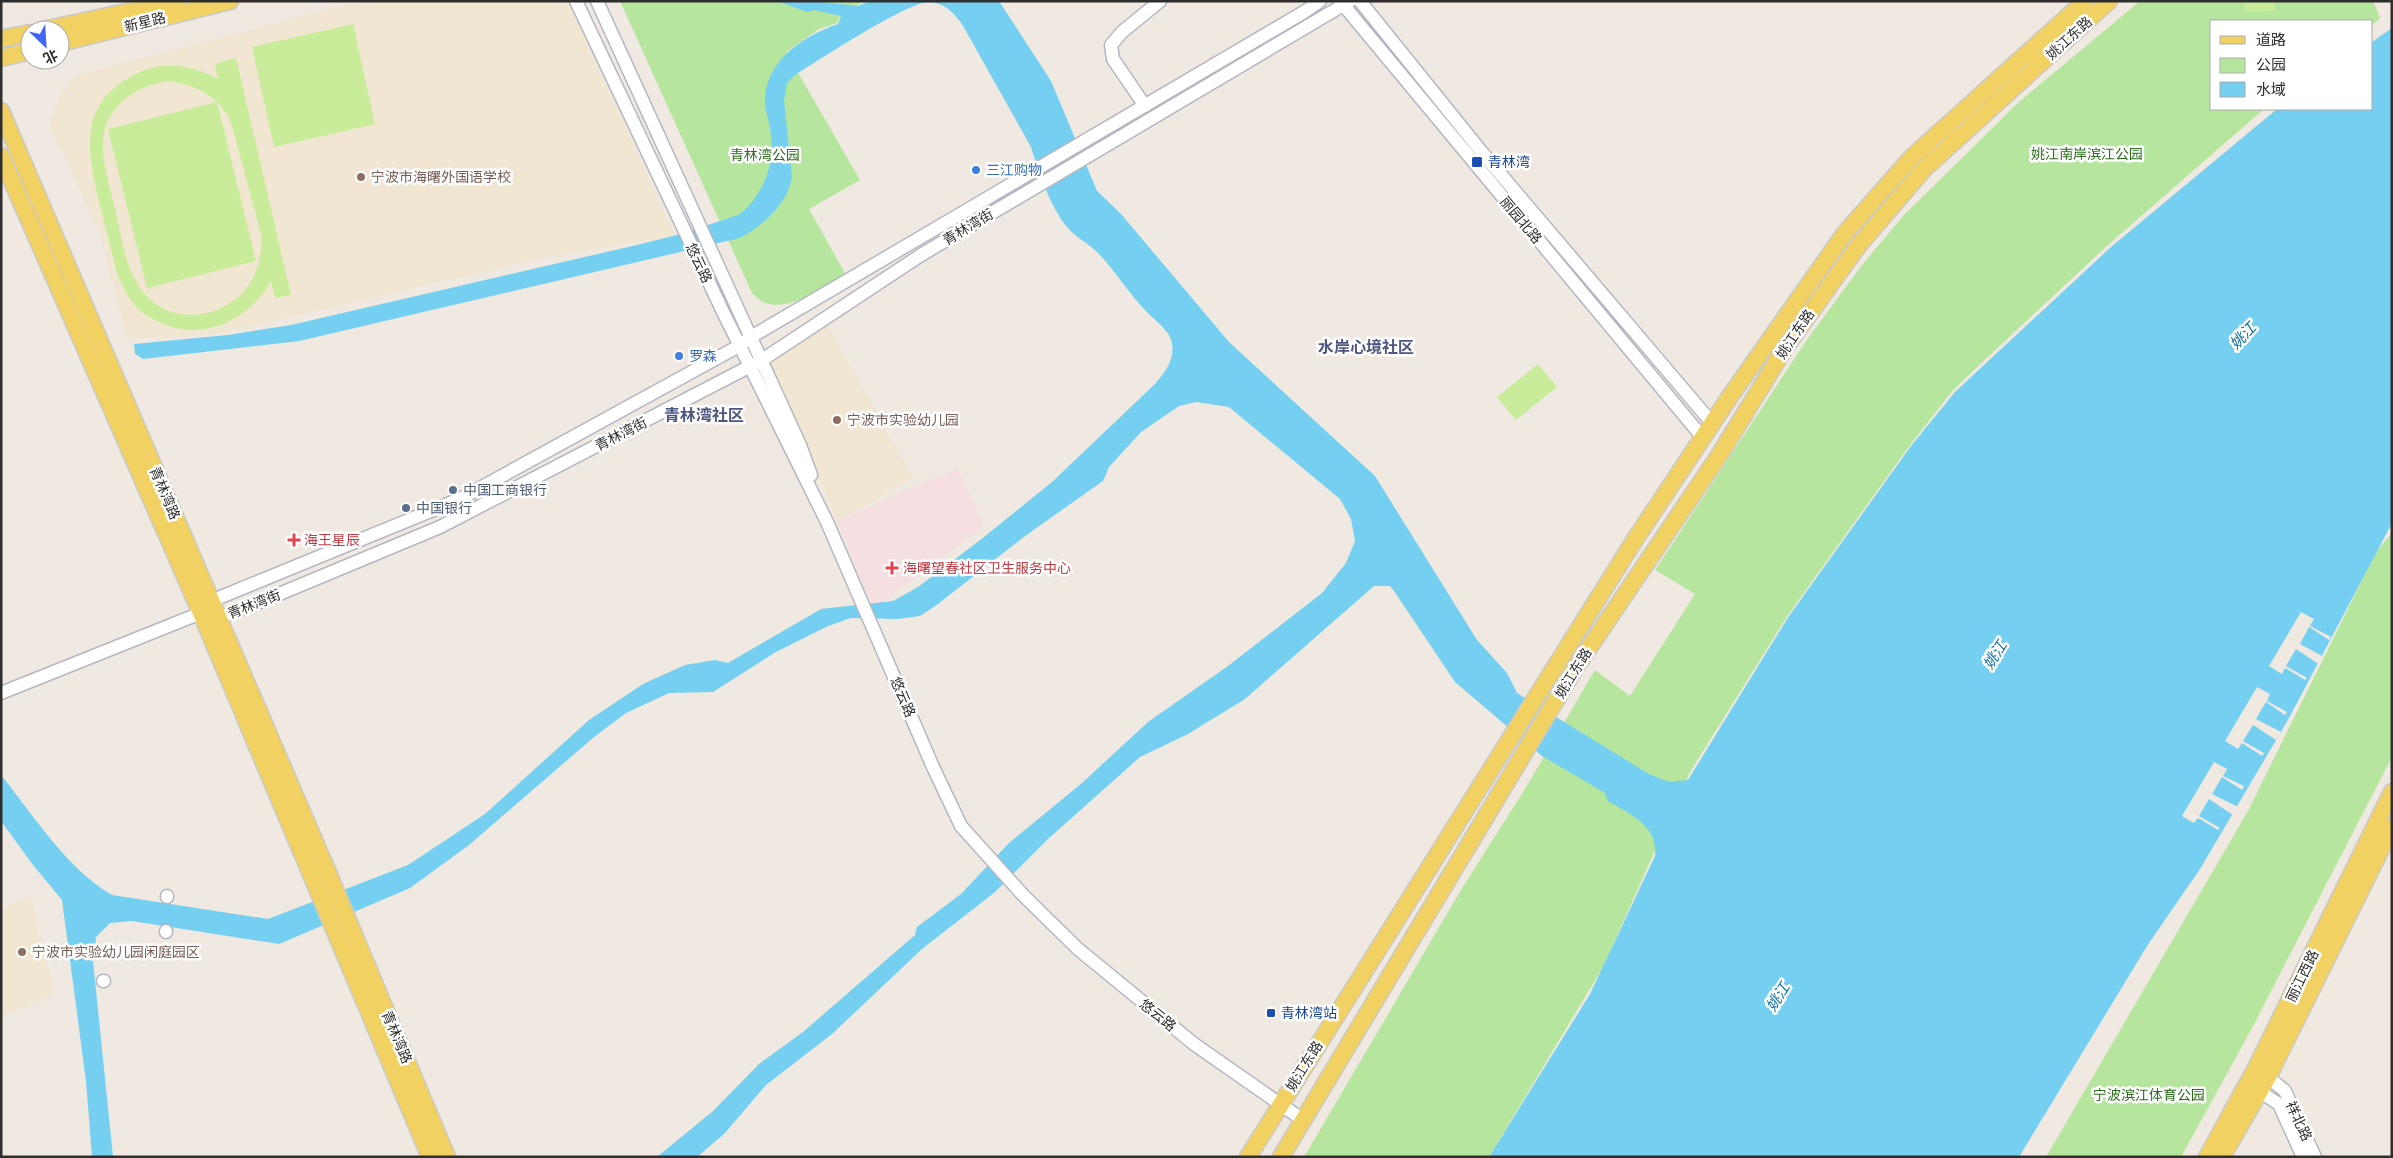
<svg xmlns="http://www.w3.org/2000/svg" width="2393" height="1158" viewBox="0 0 2393 1158" font-family="'Fira Sans','Noto Sans SC',sans-serif">
<style>
.education{fill:#f0e6d1}
.medical{fill:#f5dfe0}
.green{fill:#b6e59e}
.pitch{fill:#c9ec9a;fill-rule:evenodd}
.water{fill:#75cff0}
.pier{fill:#efe9e1}
.lines{fill:none;stroke-linecap:round;stroke-linejoin:round}
.minor-casing{stroke:#b4b7c1;stroke-width:15}
.major-casing{stroke:#c9c9c9;stroke-width:19}
.minor{stroke:#fff;stroke-width:12}
.major{stroke:#f2d163;stroke-width:16}
.transit-dot{fill:#1a4fb4;stroke:#fff;stroke-width:2}
.shop-dot{fill:#3f7fe0;stroke:#fff;stroke-width:2}
.education-dot{fill:#8d6e63;stroke:#fff;stroke-width:2}
.service-dot{fill:#5c6f8a;stroke:#fff;stroke-width:2}
.health-dot{fill:#e0444e;stroke:#fff;stroke-width:2}
.labels{text-anchor:middle;stroke-width:5;stroke-linejoin:round;paint-order:stroke}
.street-label{font-size:14px;fill:#2e2e2e;stroke:#fff}
.park-label{font-size:14px;fill:#2c6e1b;stroke:#fff}
.transit-label{font-size:14px;fill:#164399;stroke:#fff;text-anchor:start}
.shop-label{font-size:14px;fill:#366cbe;stroke:#fff;text-anchor:start}
.education-label{font-size:14px;fill:#785e54;stroke:#fff;text-anchor:start}
.service-label{font-size:14px;fill:#4e5e75;stroke:#fff;text-anchor:start}
.health-label{font-size:14px;fill:#be3a42;stroke:#fff;text-anchor:start}
.water-label{font-size:15px;font-style:italic;fill:#0d6fa3;stroke:#fff}
.quarter-label{font-size:16px;font-weight:bold;fill:#4d5680;stroke:#fff}
</style>
<rect width="100%" height="100%" fill="#efe9e1"/>
<path class="education" d="M359 1H567L675 236 546 257 213 335 127 339 99 230 49 124 60 96 75 76Z
M827 325 913 478 837 521 770 362Z
M30 896 54 993 1 1018V910Z"/>
<path class="medical" d="M958 468 984 526 873 609 837 521Z"/>
<path class="green" d="M620 1H864L840 17 837 23 819 29 786 52 860 180 809 209 846 275C824 286 790 312 765 303 760 301 755 296 752 293Z
M2140 1H2373L2380 18 2372 25V21H2212V109H2264L2109 244 2007 339 1954 389 1910 445 1788 615 1690 772 1603 967 1489 1157H1304L1461 890 1525 789 1595 670 1630 696 1695 594 1655 570 1806 341 1862 265 1904 215 2020 101Z
M2392 533V757L2251 1030 2181 1157H2046L2248 811 2376 552Z"/>
<path class="pitch" d="M2244 1H2274V11L2245 12Z
M353 24 375 124 274 147 252 47Z
M236 58 291 295 275 298 271 281C249 320 204 342 161 323 151 318 140 313 133 303 126 294 121 283 117 273 111 249 105 225 99 202 87 150 78 104 134 75 162 60 192 65 218 79L215 64ZM169 81C187 84 203 89 217 102L108 129 147 288 256 261 217 102 228 115 233 129 261 234C263 261 254 288 230 303 200 323 158 318 138 285 124 263 121 234 115 209 109 180 94 144 110 117 122 95 146 84 169 81Z
M1538 364 1557 387 1516 420 1497 397Z"/>
<path class="water" d="M777 1H814L858 6 869 1H999L1051 81 1097 191 1121 214 1229 342 1375 476 1477 640 1507 673 1517 693 1649 774 1669 782 1688 780 1789 616 1911 446 1955 392 2111 247 2277 109H2372V42L2392 28V523L2289 718 2200 869 2147 946 2019 1157H1489L1590 994 1655 856C1658 825 1631 815 1608 801L1605 793 1542 756 1455 682 1394 591 1390 586H1374L1245 699 1188 734 1140 757 1048 839 995 892 922 949 832 1034 766 1085 725 1133 697 1157H657L713 1111 759 1064 803 1032 915 935 917 927 961 894 1009 843 1082 783 1148 722 1228 666 1322 593 1346 563 1355 541 1351 519 1340 499 1229 407 1196 402 1179 406 1141 432 1109 467 1103 481 1025 536 938 604 920 616 898 619 851 618 828 626 774 653 713 692 669 693 626 713 594 737 469 845 410 888 279 944 132 921 110 923 96 937 93 961 113 1157H92L86 1081 62 900 33 865 1 821V775C34 816 66 868 112 895L268 919 408 865 485 814 589 720 643 684 685 665 715 660 728 663 821 609 893 601 918 587 979 541 1052 482 1155 384C1165 372 1175 360 1172 343 1170 330 1154 320 1146 311 1128 293 1115 270 1097 252 1088 243 1075 237 1067 227 1051 208 1038 171 1031 147L962 24C953 12 945 3 929 2 907 2 819 60 795 75L787 83 784 101 792 177C788 204 763 225 740 238L299 341 143 359 135 354 134 344 228 335 291 325 641 244 681 234 738 215C748 209 754 200 760 190 772 169 774 147 769 124 768 116 764 106 765 98 768 58 804 36 838 24L841 16 814 10 807 12Z"/>
<path class="pier" d="M2301 612 2314 619 2310 626 2331 637 2329 640 2309 627 2300 644 2324 657 2320 665 2296 649 2286 666 2307 678 2305 680 2285 668 2282 674 2269 666Z
M2257 687 2270 694 2267 701 2287 712 2285 715 2266 702 2256 719 2281 732 2276 740 2253 725 2243 741 2264 753 2262 756 2242 743 2238 749 2225 741Z
M2214 762 2227 769 2223 776 2244 786 2242 790 2222 777 2212 794 2238 807 2233 815 2209 799 2199 816 2220 828 2218 830 2198 818 2194 823 2182 816Z"/>
<g class="lines">
<g class="minor-casing">
<path id="minor" d="M576 1 724 314 827 522 933 767 961 826 1023 895 1078 949 1194 1044 1303 1120
M597 1 800 445 811 475
M1340 1 1703 438
M1360 1 1480 150 1712 423
M1145 106 1113 59 1111 45 1122 32 1160 1
M210 616 218 618 248 607 440 527 762 360 921 255 1350 1
M1 693 201 613 211 601 460 499 739 346 751 337 1304 12 1320 1
M167 897V896
M166 932V931
M103 981H104
M2262 1072 2285 1091 2315 1157
M2252 1087 2279 1104 2303 1157"/>
</g>
<g class="major-casing">
<path id="major" d="M43 30 178 1
M1 39 30 33
M60 43 230 1
M1 58 30 51
M1 111 329 875 447 1157
M1 156 201 613 430 1157
M1248 1157 1634 541 1731 395 1845 233 1912 157 2085 1
M1281 1157 1574 670 1720 454 1785 348 1858 246 1924 169 2109 1
M2207 1157 2256 1068 2392 792
M2222 1157 2269 1075 2392 827"/>
</g>
<use href="#minor" class="minor"/>
<use href="#major" class="major"/>
</g>
<g class="transit-dot">
<rect x="1471" y="156" width="12" height="12" rx="2.5"/>
<rect x="1266" y="1008" width="10" height="10" rx="2.5"/>
</g>
<g class="shop-dot">
<circle cx="976" cy="170" r="5"/>
<circle cx="679" cy="356" r="5"/>
</g>
<g class="education-dot">
<circle cx="361" cy="177" r="5"/>
<circle cx="837" cy="420" r="5"/>
<circle cx="22" cy="952" r="5"/>
</g>
<g class="service-dot">
<circle cx="453" cy="490" r="5"/>
<circle cx="406" cy="508" r="5"/>
</g>
<g class="health-dot">
<path d="M291.5 532.5h5v5h5v5h-5v5h-5v-5h-5v-5h5z"/>
<path d="M889.5 560.5h5v5h5v5h-5v5h-5v-5h-5v-5h5z"/>
</g>
<g class="labels">
<g class="street-label">
<text transform="translate(145 22) rotate(-14)" y="5">新星路</text>
<text transform="translate(2069 38) rotate(-42)" y="5">姚江东路</text>
<text transform="translate(1521 220) rotate(50)" y="5">丽园北路</text>
<text transform="translate(968 227) rotate(-31)" y="5">青林湾街</text>
<text transform="translate(699 263) rotate(65)" y="5">悠云路</text>
<text transform="translate(1795 334) rotate(-56)" y="5">姚江东路</text>
<text transform="translate(621 434) rotate(-27)" y="5">青林湾街</text>
<text transform="translate(165 493) rotate(67)" y="5">青林湾路</text>
<text transform="translate(254 604) rotate(-22)" y="5">青林湾街</text>
<text transform="translate(1573 673) rotate(-58)" y="5">姚江东路</text>
<text transform="translate(903 697) rotate(67)" y="5">悠云路</text>
<text transform="translate(2302 976) rotate(-64)" y="5">丽江西路</text>
<text transform="translate(1158 1015) rotate(39)" y="5">悠云路</text>
<text transform="translate(397 1037) rotate(67)" y="5">青林湾路</text>
<text transform="translate(1304 1066) rotate(-58)" y="5">姚江东路</text>
<text transform="translate(2299 1121) rotate(65)" y="5">祥北路</text>
</g>
<g class="park-label">
<text x="2087" y="159">姚江南岸滨江公园</text>
<text x="765" y="160">青林湾公园</text>
<text x="2149" y="1100">宁波滨江体育公园</text>
</g>
<g class="transit-label">
<text x="1488" y="167">青林湾</text>
<text x="1281" y="1018">青林湾站</text>
</g>
<g class="shop-label">
<text x="986" y="175">三江购物</text>
<text x="689" y="361">罗森</text>
</g>
<g class="education-label">
<text x="371" y="182">宁波市海曙外国语学校</text>
<text x="847" y="425">宁波市实验幼儿园</text>
<text x="32" y="957">宁波市实验幼儿园闲庭园区</text>
</g>
<g class="service-label">
<text x="463" y="495">中国工商银行</text>
<text x="416" y="513">中国银行</text>
</g>
<g class="health-label">
<text x="304" y="545">海王星辰</text>
<text x="903" y="573">海曙望春社区卫生服务中心</text>
</g>
<g class="water-label">
<text transform="translate(2243 336) rotate(-46)" y="5">姚江</text>
<text transform="translate(1995 655) rotate(-58)" y="5">姚江</text>
<text transform="translate(1778 997) rotate(-58)" y="5">姚江</text>
</g>
<g class="quarter-label">
<text x="1366" y="353">水岸心境社区</text>
<text x="704" y="421">青林湾社区</text>
</g>
</g>
<rect width="2393" height="1158" fill="none" stroke="#2e2e2e" stroke-width="5"/>
<rect x="2210" y="20" width="162" height="90" fill="#ffffff" stroke="#ababab"/>
<rect x="2220" y="36" width="25" height="8" fill="#f2d163" stroke="#ababab"/>
<text x="2256" y="45" font-size="15" fill="#2e2e2e">道路</text>
<rect x="2220" y="58" width="25" height="15" fill="#b6e59e" stroke="#ababab"/>
<text x="2256" y="70" font-size="15" fill="#2e2e2e">公园</text>
<rect x="2220" y="82" width="25" height="15" fill="#75cff0" stroke="#ababab"/>
<text x="2256" y="95" font-size="15" fill="#2e2e2e">水域</text>
<g transform="translate(45 45) rotate(155)"><circle r="24" fill="#ffffff" stroke="#ababab"/>
<path d="M0-4L9 19L0 12L-9 19Z" fill="#4264fb"/>
<text y="-8" font-size="14" font-weight="bold" text-anchor="middle" fill="#2e2e2e">北</text>
</g>
</svg>
